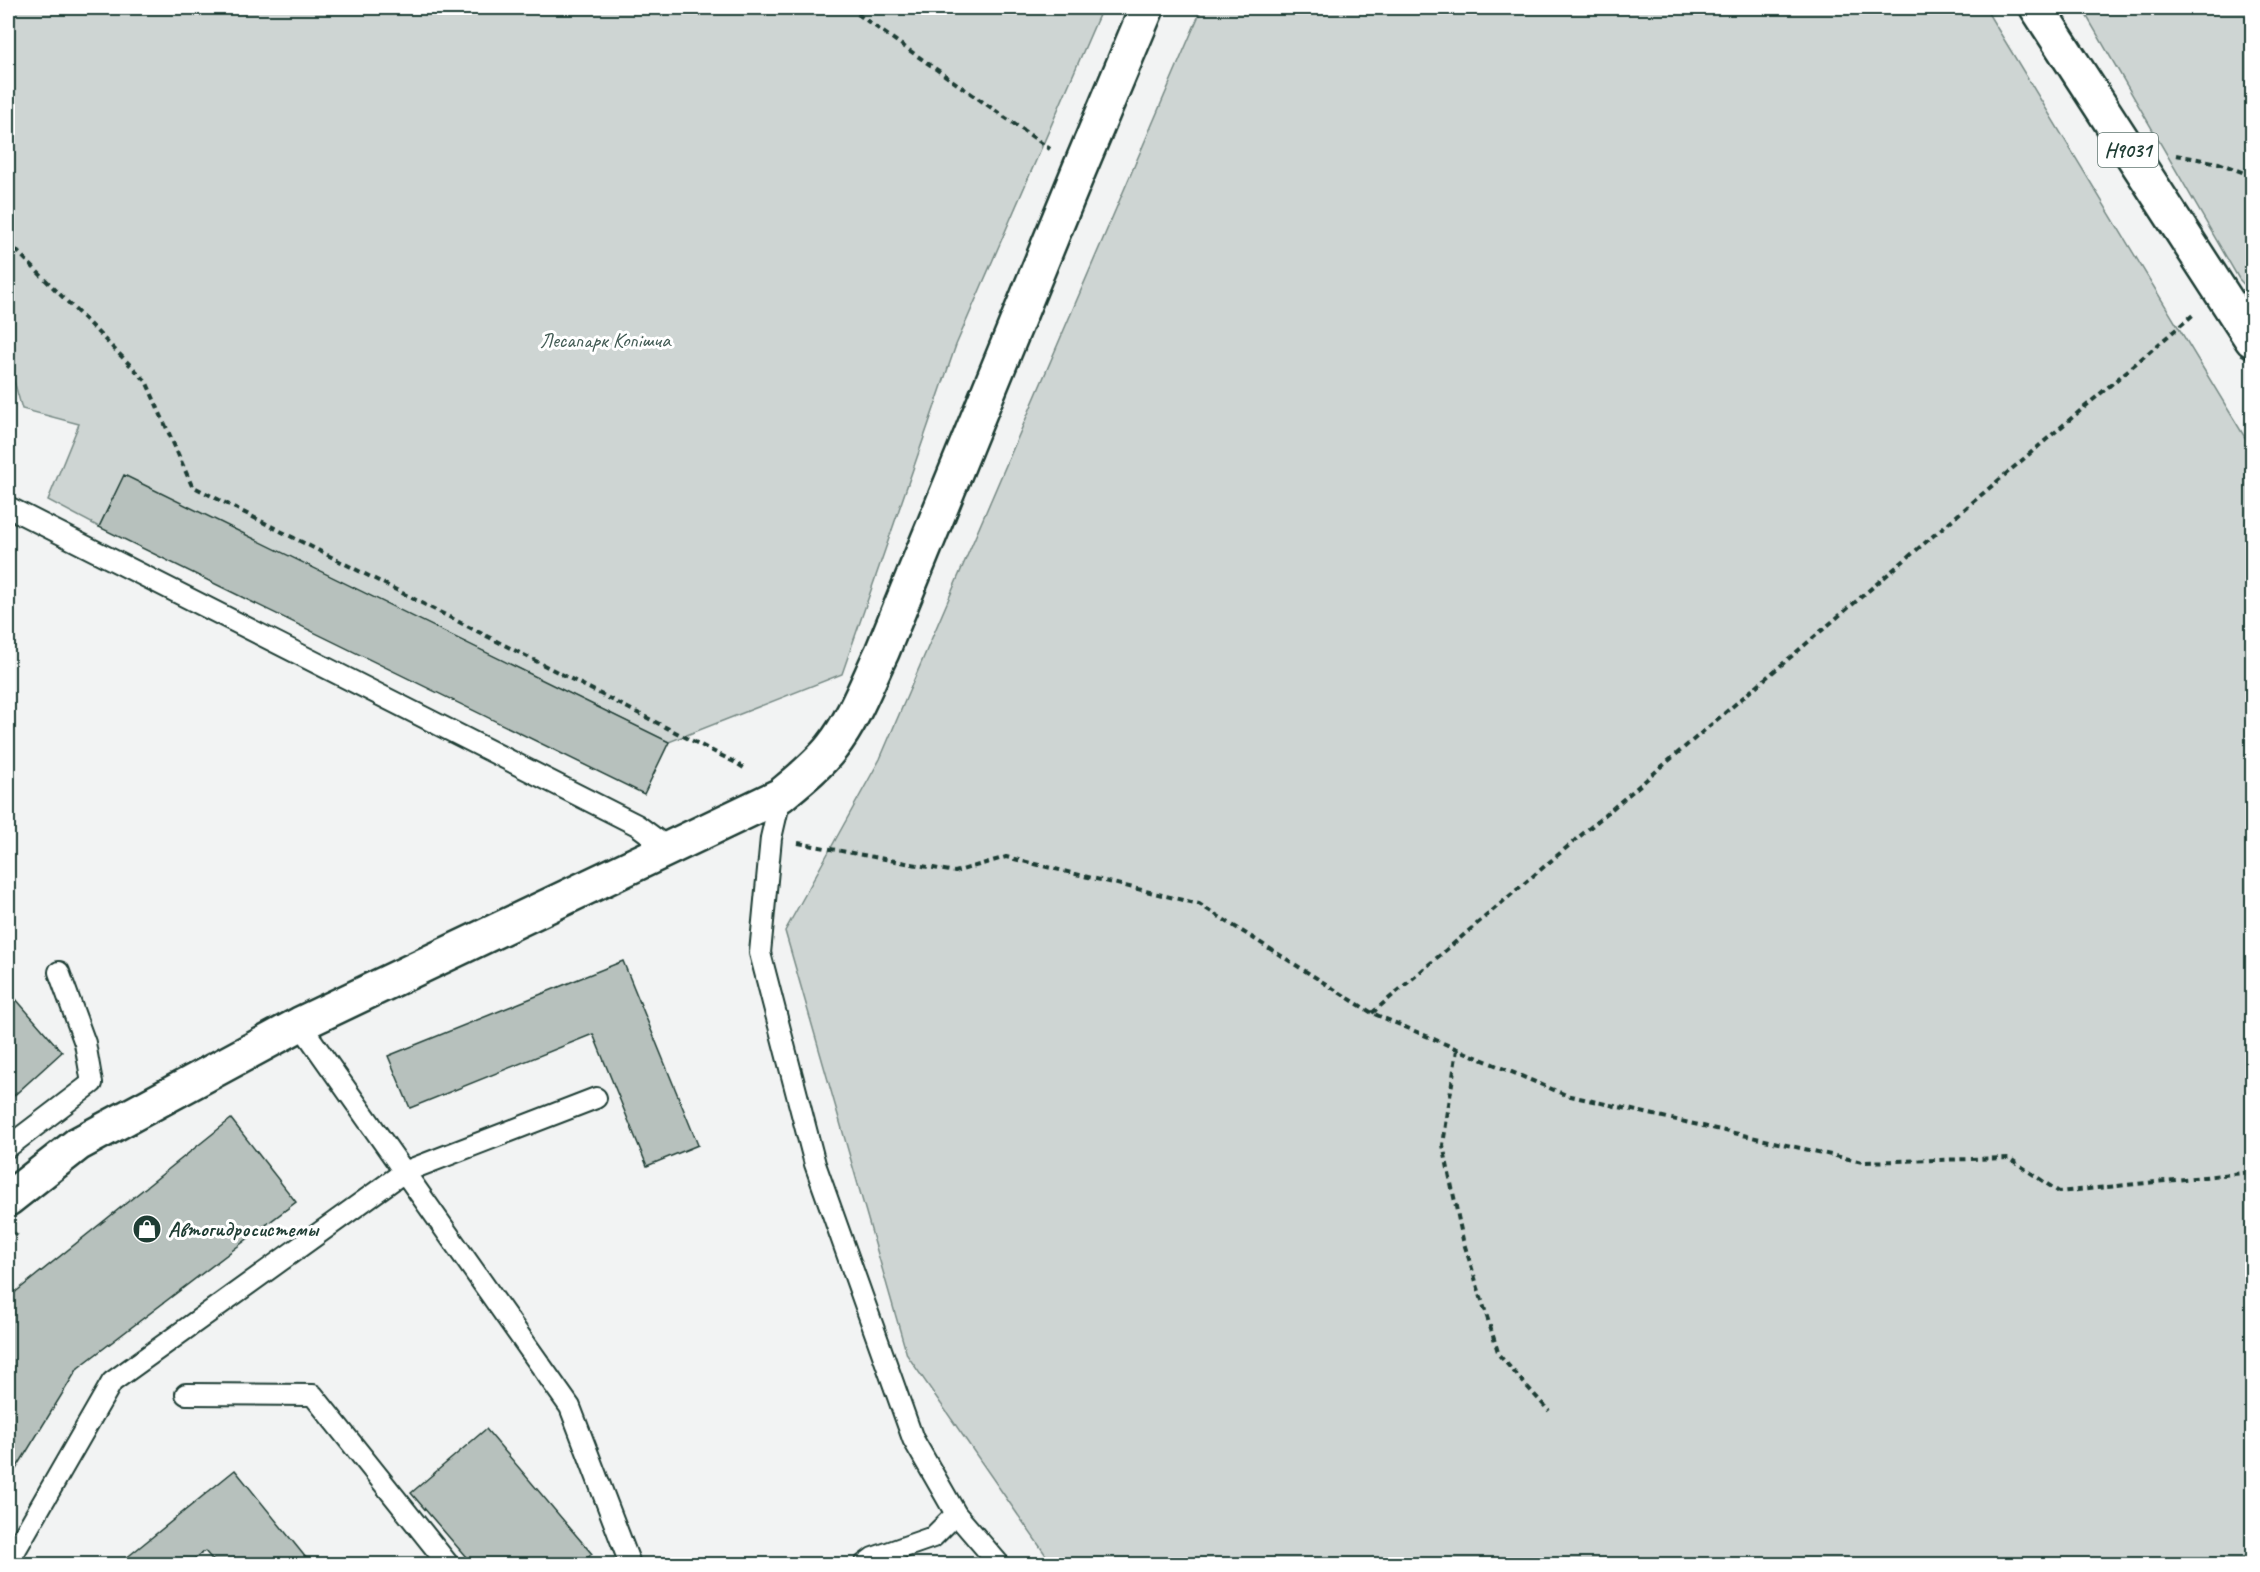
<svg xmlns="http://www.w3.org/2000/svg" width="2260" height="1572" viewBox="0 0 2260 1572" font-family="Caveat,sans-serif">
<style>
.green{fill:#ced5d3;stroke:#768984;stroke-width:1.5}
.building{fill:#b7c1bd;stroke:#1f3d34;stroke-width:1.5}
.lines{fill:none;stroke-linecap:round;stroke-linejoin:round}
.service-casing{stroke:#1f3d34;stroke-width:24}
.tertiary-casing{stroke:#1f3d34;stroke-width:38}
.primary-casing{stroke:#1f3d34;stroke-width:38}
.path{stroke:#1f3d34;stroke-width:4;stroke-dasharray:6 4.5;stroke-linecap:butt}
.service{stroke:#fff;stroke-width:20}
.tertiary{stroke:#fff;stroke-width:33}
.primary{stroke:#fff;stroke-width:33}
.labels{text-anchor:middle;stroke-width:6;stroke-linejoin:round;paint-order:stroke}
.shield{fill:#fff;stroke:#627771;stroke-width:1.5}
.shield-label{font-size:20px;font-weight:bold;fill:#1f3d34}
.park-label{font-size:21px;fill:#425b54;stroke:#fff}
.poi-label{font-size:21px;font-weight:bold;fill:#1f3d34;stroke:#fff;text-anchor:start}
</style>
<rect width="100%" height="100%" fill="#f2f3f3"/>
<filter id="ink" filterUnits="userSpaceOnUse"><feTurbulence type="fractalNoise" baseFrequency=".0167" numOctaves="2"/><feDisplacementMap in="SourceGraphic" scale="12" xChannelSelector="R" yChannelSelector="G"/><feConvolveMatrix kernelMatrix="1 2 1 2 8 2 1 2 1" color-interpolation-filters="sRGB"/></filter>
<g filter="url(#ink)">
<path class="green" d="M8 8H1102L956 345 842 674 669 742 124 476 99 527 48 500 79 424 22 409 8 360Z
M1202 8H1985L2252 449V1564H1052L907 1355 785 931 880 759Z
M2082 8H2252V293L2239 279Z"/>
<path class="building" d="M124 475 669 742 644 794 99 527Z
M623 961 698 1145 647 1166 593 1034 410 1108 388 1056Z
M8 990 62 1052 8 1101Z
M231 1119 296 1202 78 1368 8 1482V1298Z
M486 1429 592 1554 580 1564H472L411 1493Z
M235 1470 311 1564H216L205 1551 188 1564H129L125 1559Z"/>
<g class="lines">
<g class="service-casing">
<path id="service" d="M8 507 637 825 668 848
M781 795 771 838 760 953 815 1164 913 1439 956 1514 999 1564
M300 1024 570 1407 630 1564
M8 1147 92 1083 85 1043 59 972
M186 1394 313 1395 448 1564
M8 1563 112 1382 404 1172 596 1098
M865 1564 873 1558 933 1537 956 1514"/>
</g>
<g class="tertiary-casing">
<path id="tertiary" d="M8 1199 78 1144 300 1024 781 795C799 780 818 765 832 747 854 719 867 683 882 652L1079 170 1147 8"/>
</g>
<g class="primary-casing">
<path id="primary" d="M2037 8 2252 340"/>
</g>
<path class="path" d="M849 8 1050 149
M2176 155 2219 163 2252 176
M8 242 146 381 192 486 736 763 747 770
M798 843 955 872 1006 857 1199 904 1372 1013 1566 1095 1862 1162 2009 1158 2059 1192 2252 1172
M1372 1013 2194 314
M1457 1049 1443 1145 1463 1240 1499 1355 1549 1411
M8 1244 17 1233"/>
<use href="#service" class="service"/>
<use href="#tertiary" class="tertiary"/>
<use href="#primary" class="primary"/>
</g>
</g>
<defs>
<g id="shop-disc" transform="scale(1.5)"><circle r="9.5" fill="#1f3d34" stroke="#fff"/><path d="M-5-2.5h2.3a2.7 3.5 0 0 1 5.4 0H5L5.5 6h-11ZM-1.5-2.5h3a1.5 2.3 0 0 0-3 0Z" fill="#fff"/></g>
</defs>
<g fill-rule="evenodd">
<use href="#shop-disc" x="147" y="1229"/>
</g>
<g class="labels">
<rect class="shield" x="2098" y="133" width="60" height="34" rx="4.5"/>
<g class="shield-label">
<text x="2128" y="157">Н9031</text>
</g>
<g class="park-label">
<text x="605" y="347">Лесапарк Копішча</text>
</g>
<g class="poi-label">
<text x="168" y="1236">Автогидросистемы</text>
</g>
</g>
<rect width="2260" height="1572" fill="none" stroke="#fff" stroke-width="30"/>
<rect x="15" y="15" width="2230" height="1542" fill="none" stroke="#1f3d34" stroke-width="2" filter="url(#ink)"/>
</svg>
